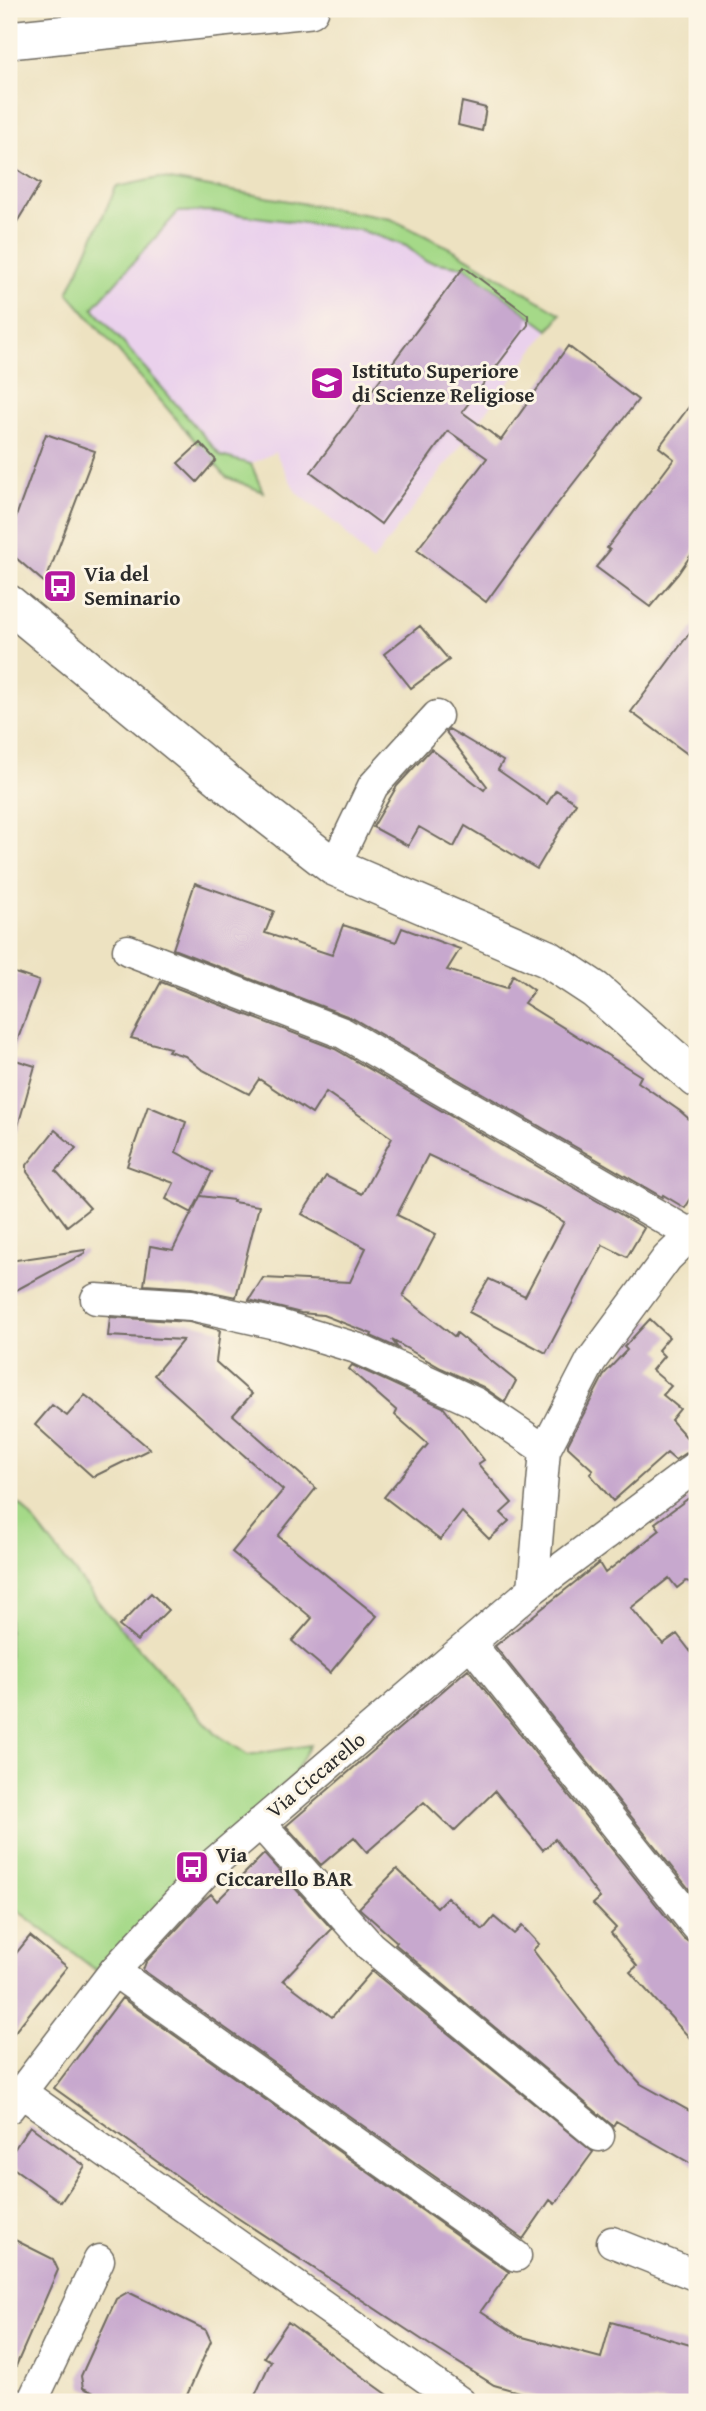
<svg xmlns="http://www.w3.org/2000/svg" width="706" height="2411" viewBox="0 0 706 2411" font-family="'Gentium Book Plus',serif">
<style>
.built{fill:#ead1ec}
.green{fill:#a5d988;stroke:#68825a;stroke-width:2}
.building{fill:#c7a8ce}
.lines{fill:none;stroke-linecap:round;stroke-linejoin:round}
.minor-casing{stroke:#6f6b60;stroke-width:33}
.major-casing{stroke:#6f6b60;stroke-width:40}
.minor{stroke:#fff;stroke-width:30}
.major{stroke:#fff;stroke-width:37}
.labels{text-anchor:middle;stroke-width:6;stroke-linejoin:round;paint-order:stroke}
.poi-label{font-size:21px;font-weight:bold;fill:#2b2b2b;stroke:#fcf5e5;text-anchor:start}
.street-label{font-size:21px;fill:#2b2b2b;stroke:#fcf5e5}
</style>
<rect width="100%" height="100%" fill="#fcf5e5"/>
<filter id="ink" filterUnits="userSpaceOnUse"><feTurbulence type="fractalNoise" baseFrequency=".0143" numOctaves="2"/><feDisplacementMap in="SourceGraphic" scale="14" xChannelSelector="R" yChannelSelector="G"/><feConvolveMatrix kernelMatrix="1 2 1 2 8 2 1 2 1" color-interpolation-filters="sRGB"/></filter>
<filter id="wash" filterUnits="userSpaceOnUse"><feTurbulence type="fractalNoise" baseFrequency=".00686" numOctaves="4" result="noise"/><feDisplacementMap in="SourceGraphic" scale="28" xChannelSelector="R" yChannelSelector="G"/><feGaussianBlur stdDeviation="1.57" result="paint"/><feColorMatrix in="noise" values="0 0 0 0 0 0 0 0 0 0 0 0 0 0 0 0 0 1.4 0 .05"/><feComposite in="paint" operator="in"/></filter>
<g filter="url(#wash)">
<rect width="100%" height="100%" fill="#ede2c1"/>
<path class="built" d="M159 178 391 219 452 249 561 314 372 562 340 527 296 492 275 452 251 464 263 492 226 477 68 293 116 187Z"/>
<path class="green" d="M159 178 391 219 452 249 561 314 549 330 464 267 425 261 406 246 360 230 210 211 178 212 93 308 221 456 251 464 263 492 226 477 68 293 116 187Z
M9 1498 22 1506 109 1615 215 1733 248 1755 310 1745 294 1774 97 1971 9 1904Z"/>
<g id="blocks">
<path class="building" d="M462 102 486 108 482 131 458 125Z
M9 164 40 184 9 235Z
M464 267 528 315V325L462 412 501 440 568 346 638 400 555 507 486 602 417 550 487 458 448 431 381 524 311 472Z
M697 396V546L678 574 650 607 596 567 610 550 607 548 674 459 659 447Z
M46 434 95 451 45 583 9 552V536Z
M200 443 216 460 197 482 178 463Z
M697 623V761L631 712Z
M420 626 449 660 411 688 384 654Z
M449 729 503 761 498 770 547 804 556 790 576 803 537 869 465 826 454 847 419 827 408 846 373 827 397 786 431 749 484 790 487 786 446 732Z
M195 883 274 911 265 933 332 955 343 925 396 942 402 928 460 949 447 970 507 988 513 975 534 990 524 1003 641 1076 638 1082 680 1111 697 1126V1189L685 1208 663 1195 662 1197 352 1018 173 949Z
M9 971 39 981 12 1055H9Z
M161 982 335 1049 644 1228 627 1257 603 1245 546 1353 469 1312 489 1279 525 1296 564 1222 539 1207 428 1155 397 1215 436 1234 403 1296 455 1337 457 1333 516 1381 505 1402 483 1387 441 1368 392 1340 398 1348 371 1336 372 1334 323 1315 301 1313 249 1300 263 1278 350 1282 366 1248 302 1214 326 1176 362 1194 392 1138 326 1092 312 1114 259 1079 249 1094 201 1069 185 1056 168 1051 170 1048 131 1038Z
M9 1058 35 1066 16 1133 9 1132Z
M148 1106 186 1122 176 1152 212 1172 192 1213 166 1199 174 1183 127 1166Z
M55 1130 76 1148 56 1171 90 1208 67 1226 27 1172V1165Z
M200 1196 234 1200 233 1202 259 1206 236 1297 192 1288 144 1285 150 1246 173 1250Z
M85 1250V1253L9 1294V1261Z
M110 1317 189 1322 220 1330 216 1362 252 1394 233 1415 316 1488 278 1536 377 1616 330 1673 292 1641 312 1618 232 1552 283 1490 154 1375 183 1340 108 1336Z
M650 1319 669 1337 658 1350 664 1356 652 1370 671 1386 663 1395 680 1409 671 1420 697 1449 687 1452 675 1460 667 1453 613 1501 590 1474 593 1470 568 1447V1444L605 1373 627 1350 624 1347Z
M352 1365 443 1407 484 1460 478 1464 512 1503 501 1513 509 1521 489 1539 462 1512 440 1540 384 1497 428 1444 395 1415 397 1411 349 1369Z
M85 1395 98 1405 150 1449 93 1477 35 1425 52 1405 67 1416Z
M697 1492V1584L686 1581 677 1588 669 1578 631 1608 663 1644 677 1634 697 1660V1899L495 1646 599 1563 605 1573 660 1530 655 1523Z
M151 1593 168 1610 137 1641 119 1626Z
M468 1669 683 1938 690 1943 697 1944V2046L630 1972 637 1966 611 1933 616 1928 593 1904 600 1898 555 1839 543 1850 495 1791 454 1831 424 1802 367 1852 354 1837 321 1865 286 1826Z
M264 1854 332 1929 283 1980 332 2017 372 1971 593 2152 555 2204 550 2200 523 2239 143 1970 146 1962 203 1901 211 1894 217 1901Z
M397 1869 437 1907 447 1897 483 1930 494 1917 514 1934 522 1926 539 1944 533 1950 619 2060 641 2084 697 2115V2167L616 2121 613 2126 395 1944 397 1942 359 1908Z
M30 1936 67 1967 9 2039V1962Z
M122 1998 509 2272 481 2311 519 2336 601 2358 611 2322 697 2347V2402H555L494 2385 430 2345 215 2203 54 2088Z
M30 2126 85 2166 61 2202 9 2165V2157Z
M9 2237 53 2259 58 2270 9 2382Z
M128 2292 206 2330 211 2341 184 2402H114L83 2388 81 2376 116 2299Z
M288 2322 345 2364 398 2402H252L271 2361 264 2357Z"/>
</g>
</g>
<g filter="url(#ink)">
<use href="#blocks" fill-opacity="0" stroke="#6f6b60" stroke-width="2"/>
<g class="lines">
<g class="minor-casing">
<path id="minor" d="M334 867 373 786 437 716
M128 950 343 1033 692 1235
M96 1299 191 1305 280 1325 356 1348 476 1403 545 1450
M533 1589 545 1450 591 1361 667 1258 697 1229
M470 1643 697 1927
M260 1823 370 1946 599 2136
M114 1971 516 2256
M21 2092 460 2402
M9 2108 114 1971 215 1862 533 1589 697 1466
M612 2242 697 2276
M9 2402H10
M32 2402 99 2260"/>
</g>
<g class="major-casing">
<path id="major" d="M9 40 310 9
M9 604 235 790 334 867 548 959 595 990 697 1079"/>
</g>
<use href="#minor" class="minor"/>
<use href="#major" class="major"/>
</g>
</g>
<defs>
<g id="university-square" transform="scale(1.75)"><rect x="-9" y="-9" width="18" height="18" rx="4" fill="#b5179e" stroke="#fcf5e5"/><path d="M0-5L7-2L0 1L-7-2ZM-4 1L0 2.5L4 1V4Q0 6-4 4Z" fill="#fff"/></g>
<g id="bus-square" transform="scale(1.75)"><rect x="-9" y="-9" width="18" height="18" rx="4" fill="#b5179e" stroke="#fcf5e5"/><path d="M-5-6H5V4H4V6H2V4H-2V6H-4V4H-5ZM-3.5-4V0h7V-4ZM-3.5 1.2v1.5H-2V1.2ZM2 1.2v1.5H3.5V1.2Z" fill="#fff"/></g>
</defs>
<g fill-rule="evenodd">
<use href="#university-square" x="327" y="383"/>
<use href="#bus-square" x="60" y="586"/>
<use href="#bus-square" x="192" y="1867"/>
</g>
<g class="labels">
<g class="poi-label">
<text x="352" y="378">Istituto Superiore<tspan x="352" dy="24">di Scienze Religiose</tspan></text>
<text x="84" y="581">Via del<tspan x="84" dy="24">Seminario</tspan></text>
<text x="216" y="1862">Via<tspan x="216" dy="24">Ciccarello BAR</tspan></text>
</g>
<g class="street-label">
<text transform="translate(316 1775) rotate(-40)" y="7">Via Ciccarello</text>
</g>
</g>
<rect width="706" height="2411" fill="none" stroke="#fcf5e5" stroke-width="35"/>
</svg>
